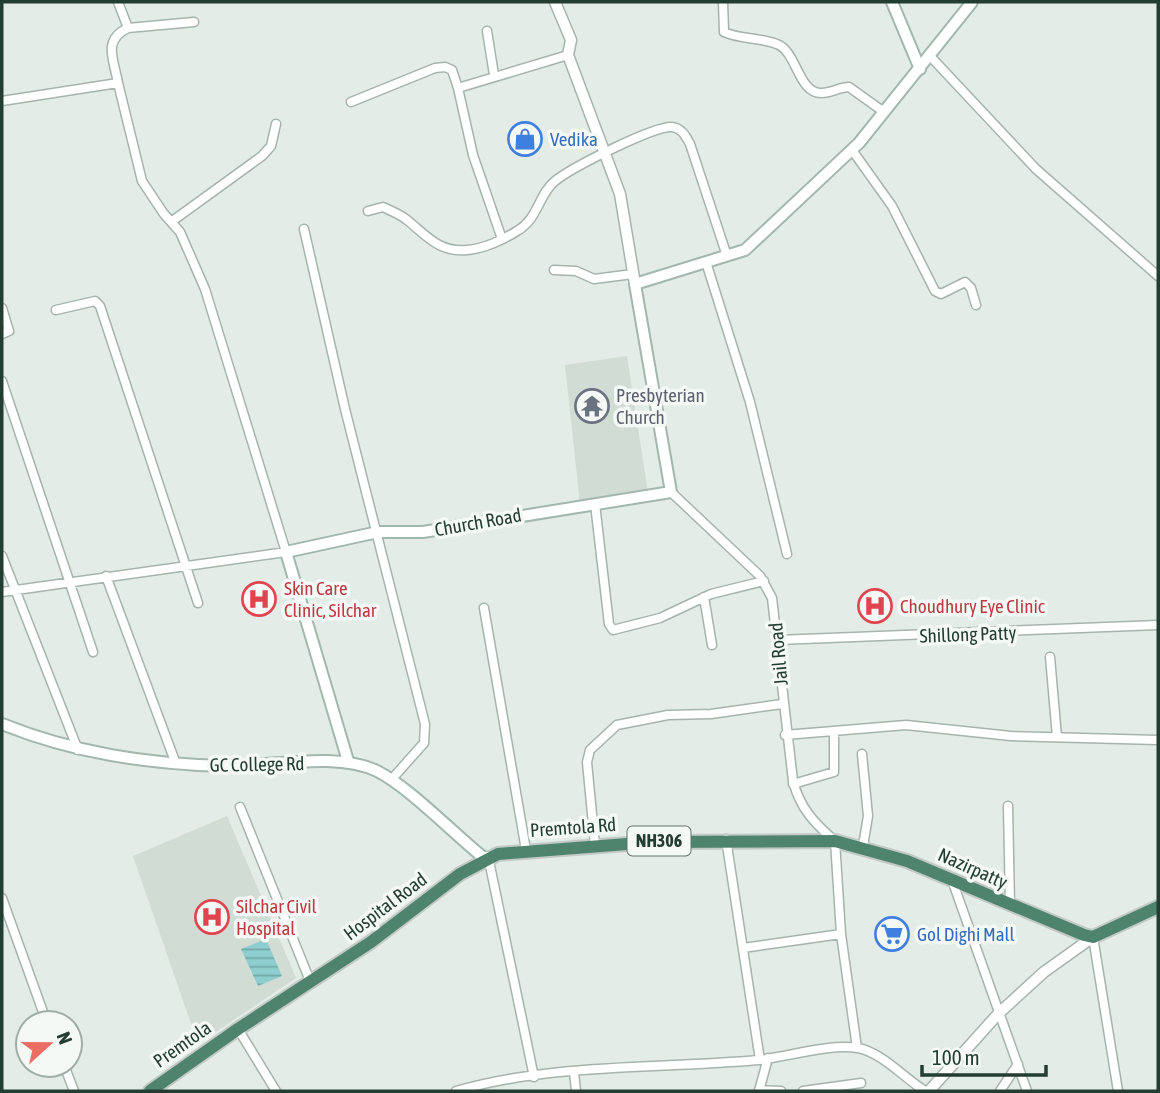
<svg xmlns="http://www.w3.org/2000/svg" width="1160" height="1093" viewBox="0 0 1160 1093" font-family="'Asap Condensed',sans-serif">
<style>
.built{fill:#d1dcd5}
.water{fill:url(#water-rules)}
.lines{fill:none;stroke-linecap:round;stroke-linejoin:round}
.minor-casing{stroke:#a6b4ad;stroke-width:11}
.tertiary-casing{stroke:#a6b4ad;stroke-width:13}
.secondary-casing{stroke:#a2b7ad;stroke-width:14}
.trunk-casing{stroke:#c2c9c6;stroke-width:16}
.minor{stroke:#fff;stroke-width:8}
.tertiary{stroke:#fff;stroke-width:10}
.secondary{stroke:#fff;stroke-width:10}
.trunk{stroke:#4e836e;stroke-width:12}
.labels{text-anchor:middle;stroke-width:7;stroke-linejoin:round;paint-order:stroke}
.shield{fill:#f4f9f5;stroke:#62756c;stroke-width:2}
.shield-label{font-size:18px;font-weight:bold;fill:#243d32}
.shop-label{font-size:19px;fill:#366cbe;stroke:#f4f9f5;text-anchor:start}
.worship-label{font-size:19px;fill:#5b616d;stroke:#f4f9f5;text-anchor:start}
.street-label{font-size:19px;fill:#243d32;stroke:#f4f9f5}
.health-label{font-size:19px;fill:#be3a42;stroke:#f4f9f5;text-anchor:start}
</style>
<defs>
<pattern id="water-rules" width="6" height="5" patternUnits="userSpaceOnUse" patternTransform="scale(1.75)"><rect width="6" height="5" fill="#8ecece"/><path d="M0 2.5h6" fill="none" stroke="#74a8a8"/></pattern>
</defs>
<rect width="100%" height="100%" fill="#e3ece7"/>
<path class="built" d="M627 356 649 499 580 504 565 365Z
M227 816 296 978 198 1044 133 856Z"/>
<path class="water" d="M266 939 282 976 258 986 241 949Z"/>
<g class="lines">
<g class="minor-casing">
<path id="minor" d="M118 2 128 28C102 40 114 60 118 83
M723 2 724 32C741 40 762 37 779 45 797 54 799 94 822 93 831 93 840 87 849 87L884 112
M128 28 194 22
M487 31 494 75
M930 56 1036 169 1158 276
M458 88 473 155 502 239
M2 101 118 83 142 181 164 214 180 232 205 289 286 552 2 592
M351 102 435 68 445 67 452 70 458 88 568 55
M852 150 892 206 935 291 941 294 965 282 971 288 976 305
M368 211 383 207C391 211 400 214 407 220 426 235 439 253 467 250 483 249 503 240 517 231 539 218 538 195 555 181 571 168 653 126 672 127 682 128 686 137 690 144L727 256
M171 222 262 156 271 146 276 124
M304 229 345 409 425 724 424 743 391 780
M706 262 750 402 787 554
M554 270 576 271 594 279 633 274
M2 308 9 331 2 334
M56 310 95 301 100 306 198 603
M2 381 93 652
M671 492 760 576 772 598 793 781C800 808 814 823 835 841L841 934 857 1048
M595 504 609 624 613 630 660 618 711 594 764 581
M2 556 78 750
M106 576 176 764
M704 597 712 645
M484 608 526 850
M778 640 1158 625
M1050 657 1057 737
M785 735 906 725 1011 736 1158 740
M862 754 868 816 863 846
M793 784 834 772V731
M1008 806 1010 906
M240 807 310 981
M726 839 760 1060
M595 845 587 762 590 750 617 725 668 715 711 714 782 704
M488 856 534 1077
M952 880 1027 1091
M2 898 47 1023
M1093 937 1118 1091
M743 948 841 934
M238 1029 276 1091
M64 1065 74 1091
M574 1072 576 1091
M759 1090 781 1091
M456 1091C552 1063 659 1069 758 1060 787 1057 830 1043 858 1048 883 1053 904 1078 925 1091
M759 1091 768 1058
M803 1091 861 1083
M1000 1091 1018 1064"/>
</g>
<g class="tertiary-casing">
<path id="tertiary" d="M555 2 571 40 568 55 620 194 635 284
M929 1091 998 1014 1044 972 1093 937"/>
</g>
<g class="secondary-casing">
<path id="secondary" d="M892 2 920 69
M2 724C74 753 147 764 225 766 271 767 335 751 377 771 409 787 454 834 484 858
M348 761 286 552 378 532H423L671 492 635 284 745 250 859 143 972 2"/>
</g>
<g class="trunk-casing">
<path id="trunk" d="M150 1091 238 1029 371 942 460 874 498 854 653 842 835 841 907 861 1084 935 1093 937 1158 907"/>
</g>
<use href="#minor" class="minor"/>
<use href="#tertiary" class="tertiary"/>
<use href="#secondary" class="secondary"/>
<use href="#trunk" class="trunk"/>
</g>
<defs>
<g id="shop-ring" transform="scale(1.75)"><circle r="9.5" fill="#f4f9f5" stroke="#3f7fe0" stroke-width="1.5"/><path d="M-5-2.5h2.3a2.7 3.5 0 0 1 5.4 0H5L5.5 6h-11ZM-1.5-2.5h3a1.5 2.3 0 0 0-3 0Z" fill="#3f7fe0"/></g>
<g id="temple-ring" transform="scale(1.75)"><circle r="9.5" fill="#f4f9f5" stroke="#6b7280" stroke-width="1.5"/><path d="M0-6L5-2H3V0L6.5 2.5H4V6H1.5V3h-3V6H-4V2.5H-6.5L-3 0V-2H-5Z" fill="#6b7280"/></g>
<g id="hospital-ring" transform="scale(1.75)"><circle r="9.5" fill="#f4f9f5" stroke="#e0444e" stroke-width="1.5"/><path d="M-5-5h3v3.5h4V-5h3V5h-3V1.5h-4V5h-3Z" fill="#e0444e"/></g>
<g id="supermarket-ring" transform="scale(1.75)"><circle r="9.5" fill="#f4f9f5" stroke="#3f7fe0" stroke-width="1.5"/><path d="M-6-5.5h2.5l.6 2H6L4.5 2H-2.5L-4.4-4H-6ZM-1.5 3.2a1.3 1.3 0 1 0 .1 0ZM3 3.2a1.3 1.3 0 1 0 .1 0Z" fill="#3f7fe0"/></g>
</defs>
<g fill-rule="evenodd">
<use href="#shop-ring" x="525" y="139"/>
<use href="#temple-ring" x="592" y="406"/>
<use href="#hospital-ring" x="259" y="599"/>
<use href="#hospital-ring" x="875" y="606"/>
<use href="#hospital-ring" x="212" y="917"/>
<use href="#supermarket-ring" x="892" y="934"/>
</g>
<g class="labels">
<rect class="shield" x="627.5" y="826.5" width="63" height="29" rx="5"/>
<g class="shield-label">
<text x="659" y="847">NH306</text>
</g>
<g class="shop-label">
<text x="550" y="146">Vedika</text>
<text x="917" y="941">Gol Dighi Mall</text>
</g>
<g class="worship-label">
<text x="616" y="402">Presbyterian<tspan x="616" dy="22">Church</tspan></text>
</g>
<g class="street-label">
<text transform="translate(478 522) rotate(-10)" y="7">Church Road</text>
<text transform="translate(968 634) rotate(-2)" y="7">Shillong Patty</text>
<text transform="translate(778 654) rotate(-95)" y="7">Jail Road</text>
<text transform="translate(257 764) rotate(-1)" y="7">GC College Rd</text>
<text transform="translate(573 827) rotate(-4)" y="7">Premtola Rd</text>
<text transform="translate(973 868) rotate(24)" y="7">Nazirpatty</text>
<text transform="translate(385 906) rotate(-37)" y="7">Hospital Road</text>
<text transform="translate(182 1044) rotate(-35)" y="7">Premtola</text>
</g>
<g class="health-label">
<text x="284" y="595">Skin Care<tspan x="284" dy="22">Clinic, Silchar</tspan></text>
<text x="900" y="613">Choudhury Eye Clinic</text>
<text x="236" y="913">Silchar Civil<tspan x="236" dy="22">Hospital</tspan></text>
</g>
</g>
<rect width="1160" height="1093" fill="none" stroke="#243d32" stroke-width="7"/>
<g transform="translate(49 1044) rotate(69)"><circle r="33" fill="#f4f9f5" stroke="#a1aea7" stroke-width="2"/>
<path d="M0-5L12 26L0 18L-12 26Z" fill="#ea6e63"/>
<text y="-10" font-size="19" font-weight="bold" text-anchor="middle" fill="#243d32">N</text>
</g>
<path d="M922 1065v10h124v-10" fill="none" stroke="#243d32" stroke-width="3.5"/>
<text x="932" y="1065" font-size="21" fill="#243d32" stroke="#f4f9f5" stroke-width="5" paint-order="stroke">100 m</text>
</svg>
